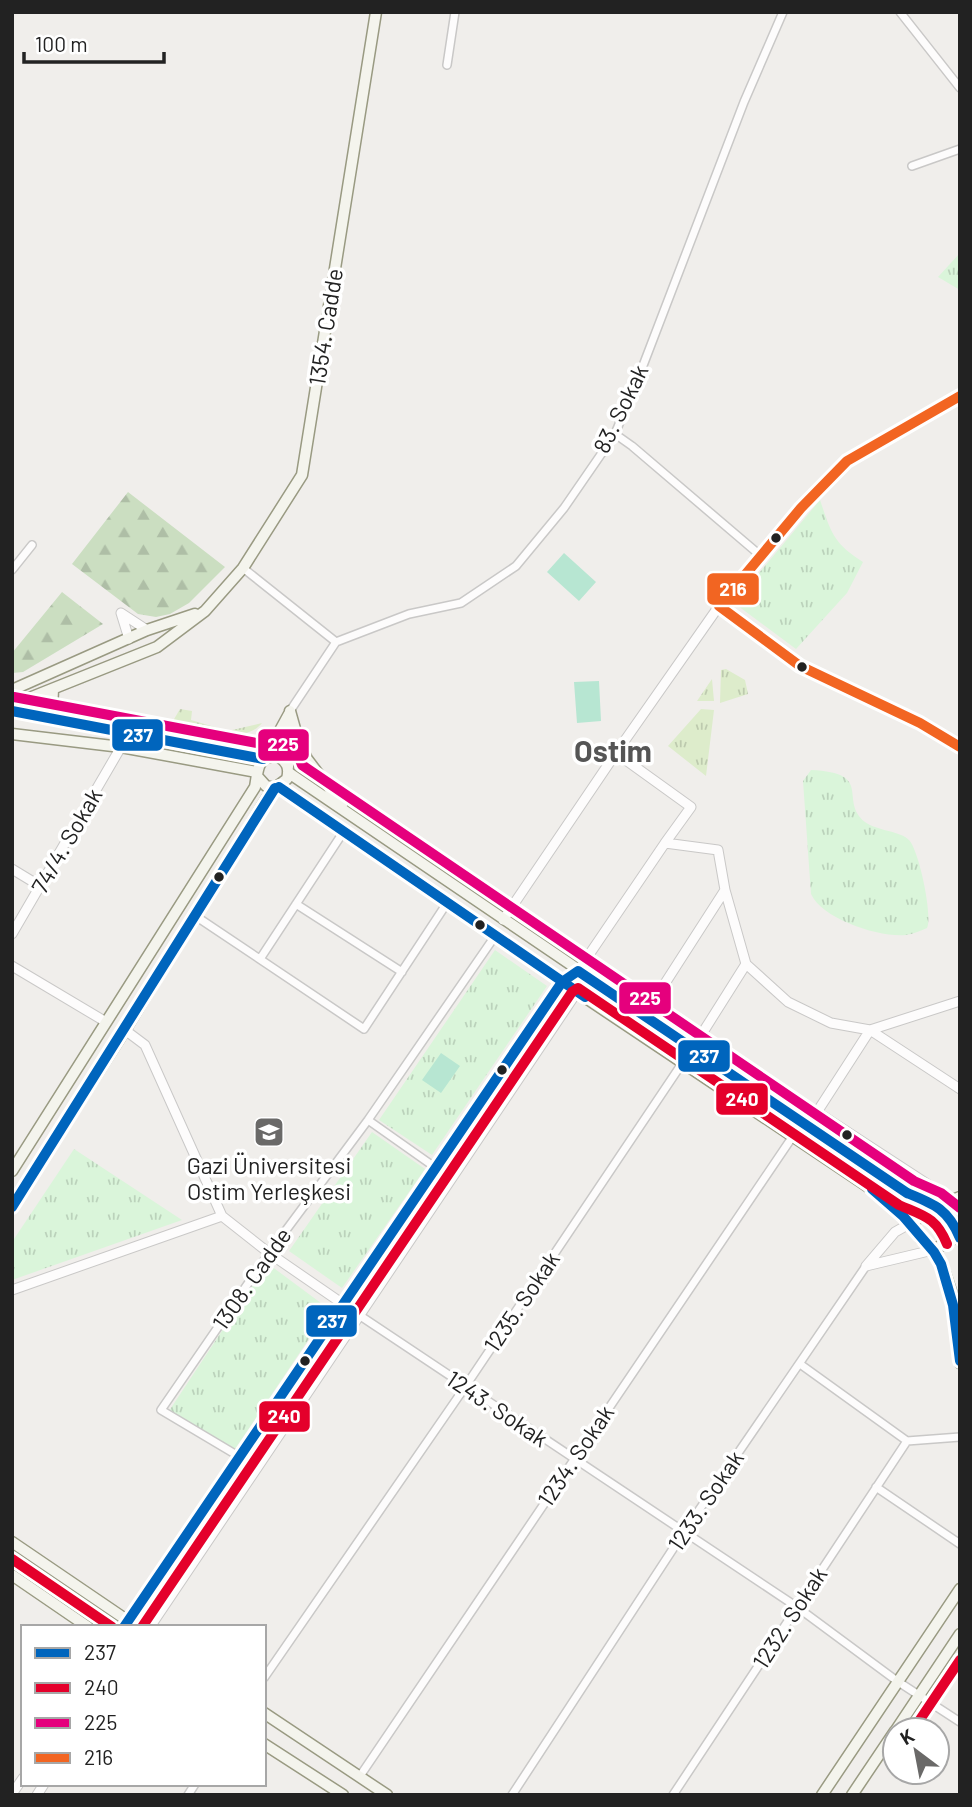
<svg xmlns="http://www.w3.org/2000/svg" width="972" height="1807" viewBox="0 0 972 1807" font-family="Barlow,sans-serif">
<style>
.grass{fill:url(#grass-tufts)}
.forest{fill:url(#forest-firs)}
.park{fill:url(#park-tufts)}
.pitch{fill:#b7e6d2}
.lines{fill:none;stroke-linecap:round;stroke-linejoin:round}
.minor-casing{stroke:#c9c8c7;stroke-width:10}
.tertiary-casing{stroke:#c9c8c7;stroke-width:11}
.secondary-casing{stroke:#999a82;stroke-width:13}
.minor{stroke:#fdfcfc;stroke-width:7}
.tertiary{stroke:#fdfcfc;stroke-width:9}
.secondary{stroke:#f4f4ed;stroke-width:10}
.bus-1-casing{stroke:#fff;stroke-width:16}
.bus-2-casing{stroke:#fff;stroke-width:16}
.bus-3-casing{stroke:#fff;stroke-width:16}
.bus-4-casing{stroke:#fff;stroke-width:16}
.bus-1{stroke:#0065bd;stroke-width:10}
.bus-2{stroke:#e4002b;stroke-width:10}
.bus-3{stroke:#e5007d;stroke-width:10}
.bus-4{stroke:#f26522;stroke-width:10}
.bus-dot{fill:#222;stroke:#fff;stroke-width:2.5}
.labels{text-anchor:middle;stroke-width:7;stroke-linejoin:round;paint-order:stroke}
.street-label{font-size:23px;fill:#222;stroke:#fff}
.poi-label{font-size:23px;fill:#222;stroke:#fff}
.district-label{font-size:30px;font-weight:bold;fill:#555;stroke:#fff}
.line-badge{stroke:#fff;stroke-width:2.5}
.badge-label{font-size:19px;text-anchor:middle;font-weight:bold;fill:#fff}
</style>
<defs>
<pattern id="grass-tufts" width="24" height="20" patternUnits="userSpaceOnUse" patternTransform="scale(1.75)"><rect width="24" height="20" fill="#ddeccb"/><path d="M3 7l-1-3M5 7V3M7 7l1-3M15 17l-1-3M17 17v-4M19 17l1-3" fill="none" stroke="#bdcaae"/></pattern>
<pattern id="forest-firs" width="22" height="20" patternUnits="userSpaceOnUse" patternTransform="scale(1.75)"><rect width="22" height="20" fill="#cbdec1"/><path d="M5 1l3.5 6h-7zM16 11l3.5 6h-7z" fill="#aebea6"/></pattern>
<pattern id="park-tufts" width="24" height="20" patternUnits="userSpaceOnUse" patternTransform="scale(1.75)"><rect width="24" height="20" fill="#daf5da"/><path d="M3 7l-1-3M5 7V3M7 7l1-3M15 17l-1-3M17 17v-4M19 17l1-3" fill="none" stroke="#bbd2bb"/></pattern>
</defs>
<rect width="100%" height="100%" fill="#f0eeeb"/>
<path class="grass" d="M726 669 745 680 748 694 720 703 721 670Z
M712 679 714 701H697Z
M180 709 192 711 191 720 228 731 262 723C244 746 194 730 170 726Z
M701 709 714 710 706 776 668 746Z"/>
<path class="forest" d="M128 492 225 567 189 603 170 614 156 617 138 614 72 564Z
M62 592 103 624 23 672 12 673V653Z"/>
<path class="park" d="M960 253V290L938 277Z
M820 500C831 532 833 543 863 562L847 593 796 649 734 603Z
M811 770C875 773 838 800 865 822 877 831 901 831 909 840 919 850 933 917 927 928 920 931 913 934 906 935 880 938 822 919 811 894L803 781Z
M495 950 547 986 432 1155 379 1120Z
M372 1132 425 1169 342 1288 289 1251Z
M74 1149 182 1220 12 1280V1242Z
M267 1263 329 1309 235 1449 169 1411Z"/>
<path class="pitch" d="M564 553 596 582 579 601 547 572Z
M599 681 601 721 577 723 574 682Z
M441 1053 460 1066 441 1093 422 1080Z"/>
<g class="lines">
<g class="minor-casing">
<path id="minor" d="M900 12 960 88
M447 65 455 12
M912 166 960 149
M615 434 632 446 761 556
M243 568 336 642
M12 570 32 545
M290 711 336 642 409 614 461 603 516 566 564 508 615 434 644 363 744 102 783 12
M296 904 402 972
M194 915 364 1029 447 903
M260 959 344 831
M368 1120 436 1168
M359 1315 797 1607 897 1681 960 1722
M800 1364 907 1441 960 1437
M240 1457 161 1410 269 1253 368 1120 495 936
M876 1487 960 1544
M264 1678 465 1387 683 1062
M360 1776 793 1136
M188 1795 195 1784
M512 1795 684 1532 866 1266
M673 1795 907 1441"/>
</g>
<g class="tertiary-casing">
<path id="tertiary" d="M719 606 800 666 920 723 960 747
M121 613 147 630
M121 613 129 639
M616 753 691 807 665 843 718 850 725 890 746 964 693 1048
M12 869 40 886
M503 920 616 753 719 606 801 508 847 461 960 396
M12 934 121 747
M746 964 788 1002 831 1023 870 1030 960 1001
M12 966 106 1022
M644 1016 725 890
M125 1030 145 1045 222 1216 269 1253 359 1315
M817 1112 929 1185 938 1206
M808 1126 870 1030 960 1089
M866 1266 933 1250
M866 1266 895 1232 911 1223
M12 1290 222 1216
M124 1627 562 982 578 971 665 843
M150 1627 577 992 578 971
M12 1794 23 1778
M37 1795 44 1784"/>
</g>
<g class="secondary-casing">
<path id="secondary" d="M12 690 147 630 195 614
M53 690 52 709 60 718
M12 705 157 647 205 611 243 568 302 475 376 12
M12 711 152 736 263 759
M290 711 299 743 307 759 342 805
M12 734 121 747 257 772
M265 758 289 714
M288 767 290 724
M289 773 907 1193C937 1206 949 1206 960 1239
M279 787 562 982 885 1198 911 1223 921 1239 933 1250 945 1273 951 1291 960 1363
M12 1171 255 787C258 772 256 756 277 756 287 761 290 768 287 779L275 788 266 786 257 776
M12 1207 125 1030 267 798 275 788
M911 1223 938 1206 960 1197
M933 1250 960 1235
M12 1542 137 1627
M12 1575 88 1627
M264 1713 387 1795
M896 1730 960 1634
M264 1744 343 1795
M822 1795 960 1589
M852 1795 895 1731"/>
</g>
<use href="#minor" class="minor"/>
<use href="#tertiary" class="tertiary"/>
<use href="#secondary" class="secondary"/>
<g class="bus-1-casing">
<path id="bus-1" d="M12 711 263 759
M279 787 585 997
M872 1189 903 1216 934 1252 941 1264 953 1305 960 1361
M12 1207 275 788
M124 1627 562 982 578 971 907 1193C934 1204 948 1209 960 1238"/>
</g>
<g class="bus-2-casing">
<path id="bus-2" d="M12 1559 112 1627
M142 1627 572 992 578 988 899 1205C924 1216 936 1217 947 1244
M913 1730 960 1660"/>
</g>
<g class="bus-3-casing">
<path id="bus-3" d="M14 697 262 744C281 740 295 746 302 765L914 1181 941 1193 960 1208"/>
</g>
<g class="bus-4-casing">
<path id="bus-4" d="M960 396 847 461 801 508 719 606 800 666 920 723 960 747"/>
</g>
<use href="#bus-1" class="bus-1"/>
<use href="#bus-2" class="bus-2"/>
<use href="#bus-3" class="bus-3"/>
<use href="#bus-4" class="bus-4"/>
</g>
<defs>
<g id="university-square" transform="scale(1.575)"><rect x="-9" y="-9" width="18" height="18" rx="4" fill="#6a6968" stroke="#fff"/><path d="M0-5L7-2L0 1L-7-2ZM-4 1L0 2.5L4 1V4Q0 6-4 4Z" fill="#fff"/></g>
</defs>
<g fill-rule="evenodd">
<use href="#university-square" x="269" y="1132"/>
</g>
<g class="bus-dot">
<circle cx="776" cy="538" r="6"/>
<circle cx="802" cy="667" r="6"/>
<circle cx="219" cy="877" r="6"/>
<circle cx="480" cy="925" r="6"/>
<circle cx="502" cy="1070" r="6"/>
<circle cx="847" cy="1135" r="6"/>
<circle cx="305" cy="1361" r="6"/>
</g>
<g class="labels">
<g class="street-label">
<text transform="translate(326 327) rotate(-81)" y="8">1354. Cadde</text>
<text transform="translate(621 409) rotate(-64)" y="8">83. Sokak</text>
<text transform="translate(67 841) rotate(-60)" y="8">74/4. Sokak</text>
<text transform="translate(252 1279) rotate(-55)" y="8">1308. Cadde</text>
<text transform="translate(522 1302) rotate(-56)" y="8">1235. Sokak</text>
<text transform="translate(497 1409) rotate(34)" y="8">1243. Sokak</text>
<text transform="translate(576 1456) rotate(-56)" y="8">1234. Sokak</text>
<text transform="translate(706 1501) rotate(-56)" y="8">1233. Sokak</text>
<text transform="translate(790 1618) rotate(-57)" y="8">1232. Sokak</text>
</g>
<g class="poi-label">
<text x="269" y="1174">Gazi Üniversitesi<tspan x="269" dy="26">Ostim Yerleşkesi</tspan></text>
</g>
<g class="district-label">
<text x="613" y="762">Ostim</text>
</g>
</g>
<g class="line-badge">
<rect x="706" y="572" width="54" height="34" rx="7" fill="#f26522"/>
<rect x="111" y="718" width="53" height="34" rx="7" fill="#0065bd"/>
<rect x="257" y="728" width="53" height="34" rx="7" fill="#e5007d"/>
<rect x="618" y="981" width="54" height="34" rx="7" fill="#e5007d"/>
<rect x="677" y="1039" width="54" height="34" rx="7" fill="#0065bd"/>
<rect x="715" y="1082" width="54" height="34" rx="7" fill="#e4002b"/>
<rect x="305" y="1304" width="53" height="34" rx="7" fill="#0065bd"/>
<rect x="258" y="1400" width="53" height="33" rx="7" fill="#e4002b"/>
</g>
<g class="badge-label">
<text x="733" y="596">216</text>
<text x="138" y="742">237</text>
<text x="283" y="751">225</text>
<text x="645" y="1005">225</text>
<text x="704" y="1063">237</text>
<text x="742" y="1106">240</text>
<text x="332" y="1328">237</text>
<text x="284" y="1423">240</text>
</g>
<rect width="972" height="1807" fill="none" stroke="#222222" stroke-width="28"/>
<rect x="21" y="1625" width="245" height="161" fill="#ffffff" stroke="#a7a7a7" stroke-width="2"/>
<rect x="35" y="1648" width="35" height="10" fill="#0065bd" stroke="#a7a7a7" stroke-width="2"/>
<text x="84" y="1660" font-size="21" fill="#222222">237</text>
<rect x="35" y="1683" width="35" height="10" fill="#e4002b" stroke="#a7a7a7" stroke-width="2"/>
<text x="84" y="1695" font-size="21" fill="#222222">240</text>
<rect x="35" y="1718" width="35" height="10" fill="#e5007d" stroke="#a7a7a7" stroke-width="2"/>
<text x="84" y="1730" font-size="21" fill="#222222">225</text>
<rect x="35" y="1753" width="35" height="10" fill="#f26522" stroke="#a7a7a7" stroke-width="2"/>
<text x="84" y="1765" font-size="21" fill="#222222">216</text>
<g transform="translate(916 1751) rotate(328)"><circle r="33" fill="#ffffff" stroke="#a7a7a7" stroke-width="2"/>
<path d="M0-5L12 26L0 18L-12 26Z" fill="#6a6968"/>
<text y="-10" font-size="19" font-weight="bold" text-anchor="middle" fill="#222222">K</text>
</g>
<path d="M24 52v10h140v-10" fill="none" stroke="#222222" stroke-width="3.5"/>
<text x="35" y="52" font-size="21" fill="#222222" stroke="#ffffff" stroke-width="5" paint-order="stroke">100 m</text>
</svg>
